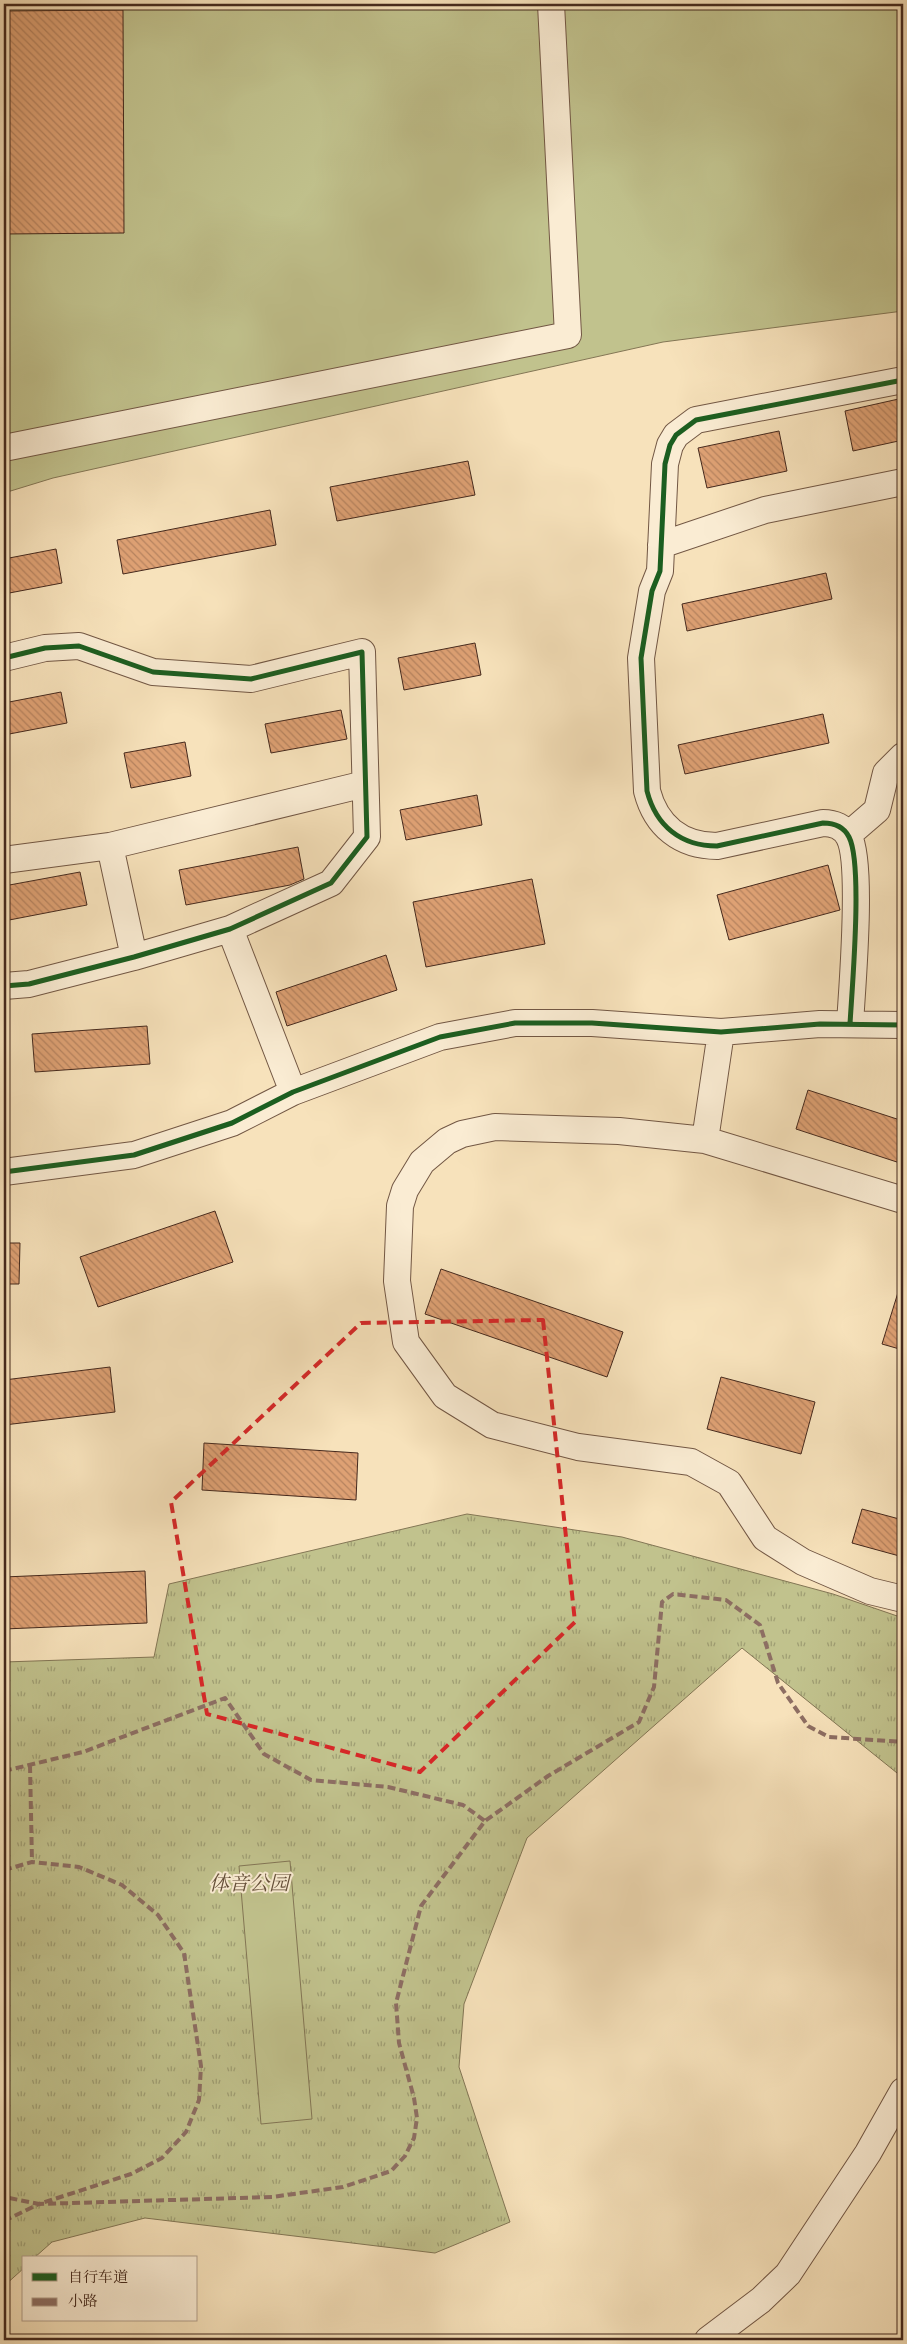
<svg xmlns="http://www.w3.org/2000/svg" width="907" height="2344" viewBox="0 0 907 2344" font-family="Vollkorn,'Noto Serif SC',serif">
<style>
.park{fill:url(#park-tufts);stroke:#837655}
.garden{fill:#c1c28d;stroke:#837655}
.building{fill:url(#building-back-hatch);stroke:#45291d}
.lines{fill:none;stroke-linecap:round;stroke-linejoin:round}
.minor-casing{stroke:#725744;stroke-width:28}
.minor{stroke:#faecd3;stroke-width:26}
.quiet{stroke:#8d6e63;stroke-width:4;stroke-dasharray:8 4;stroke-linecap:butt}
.cycleway-casing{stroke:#faecd3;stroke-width:8}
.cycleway{stroke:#1b5e20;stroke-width:5}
.marked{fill:none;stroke:#d62828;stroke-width:4;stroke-dasharray:10 6;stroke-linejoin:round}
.labels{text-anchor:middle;stroke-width:4;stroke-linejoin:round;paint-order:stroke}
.park-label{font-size:20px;font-style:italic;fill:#644f39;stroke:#faecd3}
</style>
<defs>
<pattern id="park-tufts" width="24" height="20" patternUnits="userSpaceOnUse" patternTransform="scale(1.25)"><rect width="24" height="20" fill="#c1c28d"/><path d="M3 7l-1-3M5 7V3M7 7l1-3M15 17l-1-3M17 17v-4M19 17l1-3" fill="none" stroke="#9f9e73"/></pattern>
<pattern id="building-back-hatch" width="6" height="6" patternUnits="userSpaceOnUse" patternTransform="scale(1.25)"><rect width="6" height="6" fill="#dea174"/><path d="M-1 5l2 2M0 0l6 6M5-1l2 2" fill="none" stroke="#b6835f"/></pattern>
</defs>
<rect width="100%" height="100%" fill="#f7e2bb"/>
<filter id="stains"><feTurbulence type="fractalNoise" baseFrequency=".004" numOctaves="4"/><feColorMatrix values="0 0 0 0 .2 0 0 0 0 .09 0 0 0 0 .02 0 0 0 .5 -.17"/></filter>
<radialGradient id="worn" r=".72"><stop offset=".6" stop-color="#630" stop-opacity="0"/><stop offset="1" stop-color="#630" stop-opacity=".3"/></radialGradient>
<path class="park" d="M467 1514 622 1537 833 1594 903 1618V1775L902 1777 742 1648 527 1838 464 2004 459 2067 510 2222 435 2253 145 2218 52 2242 34 2258H24V2268L4 2286V1662L154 1657 169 1584Z"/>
<path class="garden" d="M4 4H903V311L663 342 53 478 4 493Z
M290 1861 312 2119 261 2124 239 1866Z"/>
<path class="building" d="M123 10 124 233 4 234V11Z
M903 398V440L853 451 845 411Z
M779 431 787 471 707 488 698 448Z
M468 461 475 495 337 521 330 487Z
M270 510 276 545 123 574 117 540Z
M56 549 62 583 4 594V559Z
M826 573 832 599 687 631 682 604Z
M475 643 481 675 404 690 398 658Z
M61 692 67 723 4 735V703Z
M341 710 347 739 271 753 265 724Z
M823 714 829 743 685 774 678 745Z
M185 742 191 776 131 788 124 753Z
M477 795 482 825 406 840 400 810Z
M298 847 304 879 290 885 186 905 179 870Z
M828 865 840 910 729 940 717 895Z
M80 872 87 905 4 921V886Z
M532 879 545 944 426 967 413 902Z
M386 955 397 990 287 1026 276 992Z
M147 1026 150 1064 35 1072 32 1034Z
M808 1090 903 1121V1164L796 1129Z
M215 1211 233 1262 98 1307 80 1257Z
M4 1243H20L19 1284H4Z
M441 1269 623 1332 607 1377 425 1314Z
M900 1286 903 1287V1350L882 1344Z
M110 1367 115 1412 4 1425V1380Z
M721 1377 815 1402 801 1454 707 1429Z
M204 1443 358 1453 356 1500 202 1490Z
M862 1509 903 1520V1557L852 1543Z
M145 1571 147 1623 4 1629V1577Z"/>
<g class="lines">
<g class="minor-casing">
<path id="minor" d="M4 448 568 335 551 4
M661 545 765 510 903 482
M4 658 45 648 79 646 153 672 251 679 362 652 367 837 331 883 230 929 134 957 29 984 4 986
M848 835 877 810 886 773 903 756
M110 846 134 957
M4 860 110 846 365 784
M230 929 293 1092
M850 1024C852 988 863 864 849 837 844 827 834 823 823 823L717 846C681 846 656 826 647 791L641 658 652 591 660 571 665 464 670 445 676 435 696 420 903 380
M721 1032 705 1140 619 1131 495 1127 462 1134 447 1141 422 1162 405 1190 400 1206 397 1281 406 1342 445 1396 492 1425 578 1447 691 1462 729 1483 765 1538 803 1562 870 1591 903 1599
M705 1140 903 1200
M4 1172 134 1155 232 1123 293 1092 440 1037 515 1023H592L721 1032 820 1024 903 1025
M708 2340 761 2300 788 2274 868 2153 903 2091"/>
</g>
<use href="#minor" class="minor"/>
<path class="quiet" d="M30 1765 32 1862
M4 1771 83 1752 225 1698 264 1754 311 1780 388 1787 463 1805 485 1821
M4 1870 32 1862 79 1867 122 1885 158 1915 184 1953 201 2066 199 2100 186 2132 162 2158 131 2174 39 2204 4 2197
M4 2221 39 2204 272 2197 343 2187 391 2171 405 2156 414 2138 417 2118 414 2098 399 2043 396 2003 421 1906 485 1821 548 1776 639 1722 654 1687 662 1602 673 1594 726 1600 760 1625 778 1683 808 1726 829 1737 903 1742"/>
<g class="cycleway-casing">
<path id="cycleway" d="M4 658 45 648 79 646 153 672 251 679 362 652 367 837 331 883 230 929 134 957 29 984 4 986
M850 1024C852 988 863 864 849 837 844 827 834 823 823 823L717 846C681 846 656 826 647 791L641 658 652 591 660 571 665 464 670 445 676 435 696 420 903 380
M4 1172 134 1155 232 1123 293 1092 440 1037 515 1023H592L721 1032 820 1024 903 1025"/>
</g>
<use href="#cycleway" class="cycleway"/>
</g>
<path class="marked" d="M543 1320 575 1622 420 1772 207 1714 171 1502 361 1323Z"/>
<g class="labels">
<g class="park-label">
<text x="249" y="1890">体音公园</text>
</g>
</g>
<rect width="907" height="2344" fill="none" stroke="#f7e2bb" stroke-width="20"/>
<rect x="5" y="5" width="897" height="2334" fill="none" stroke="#45291d" stroke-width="2.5"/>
<rect x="10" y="10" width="887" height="2324" fill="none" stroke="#45291d"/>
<rect x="22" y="2256" width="175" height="65" fill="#faecd3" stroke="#b29e8a"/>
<rect x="32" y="2273" width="25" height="8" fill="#1b5e20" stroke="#b29e8a"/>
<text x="68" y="2282" font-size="15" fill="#45291d">自行车道</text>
<rect x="32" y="2298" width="25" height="8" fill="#8d6e63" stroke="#b29e8a"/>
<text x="68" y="2306" font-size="15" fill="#45291d">小路</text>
<rect width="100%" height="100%" filter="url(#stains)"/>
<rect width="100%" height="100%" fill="url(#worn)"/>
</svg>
